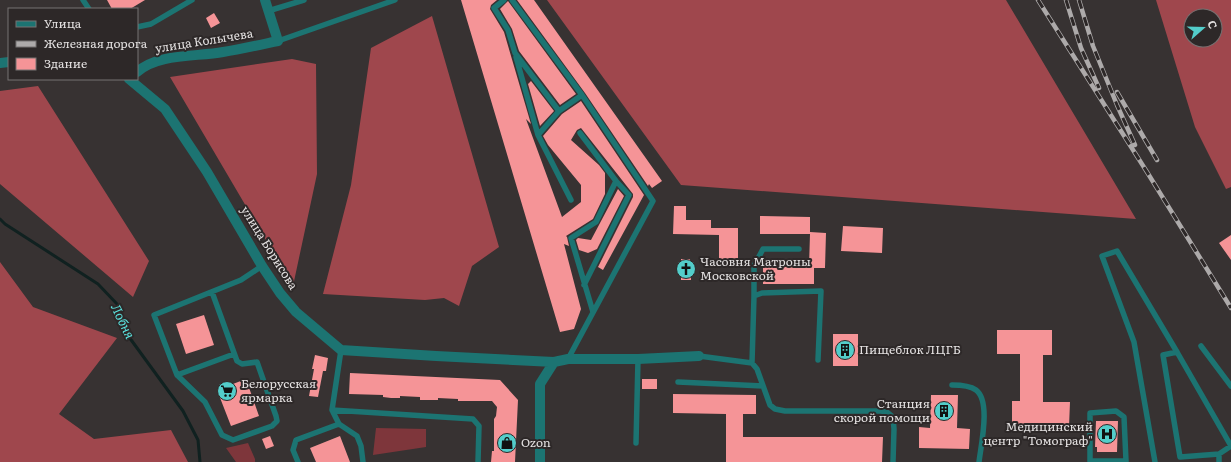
<svg xmlns="http://www.w3.org/2000/svg" width="1231" height="462" viewBox="0 0 1231 462" font-family="Literata,serif">
<style>
.green{fill:#7e363b}
.forest{fill:#9f474d;fill-rule:evenodd}
.lines{fill:none;stroke-linecap:round;stroke-linejoin:round}
.stream{stroke:#102120;stroke-width:3}
.building{fill:#f59497}
.service{stroke:#1c7472;stroke-width:5.5}
.minor{stroke:#1c7472;stroke-width:10}
.rail-casing{stroke:#adaaaa;stroke-width:4.5}
.rail{stroke:#2d2828;stroke-width:3;stroke-dasharray:9;stroke-linecap:butt}
.labels{text-anchor:middle;stroke-width:4;stroke-linejoin:round;paint-order:stroke}
.street-label{font-size:12px;fill:#e4e1e1;stroke:#2d2828}
.poi-label{font-size:12px;fill:#e4e1e1;stroke:#2d2828;text-anchor:start}
.water-label{font-size:13px;font-style:italic;fill:#5be3df;stroke:#2d2828}
</style>
<rect width="100%" height="100%" fill="#373232"/>
<path class="green" d="M376 428 426 429V447L373 455Z
M248 443 255 459V462H236L226 448Z"/>
<path class="forest" d="M547 0H1006L1136 219 681 185Z
M1156 0H1231V187L1226 189 1195 127ZM1191 16H1215V40H1191Z
M432 16 499 247 472 266 459 306 444 298 425 300 323 294 351 185 371 48Z
M292 59 316 64 317 174 293 286 170 77Z
M38 86 149 261 133 297 0 184V91Z
M0 262 33 307 117 338 59 414 94 439 171 430 188 462H0Z"/>
<g class="lines">
<path class="stream" d="M0 219 5 224 98 284 117 304 129 337 183 411 198 440 200 462"/>
</g>
<path class="building" d="M107 0H145L130 9H112Z
M461 0H497L491 5 490 9 504 32 531 124 526 119 562 217 581 202V185L548 145 543 136 562 114 581 101 644 195 603 270 598 267 633 197V194L581 128 577 130 571 140 599 165 605 173V194L593 219 566 236 567 237 569 246 564 244 581 309 574 329 560 332Z
M517 0H534L662 181 652 188 649 184 648 186 585 93Z
M508 1 576 94 560 105 519 51 512 29 500 9Z
M214 13 220 23 211 28 206 18Z
M531 81 554 111 540 126 528 84Z
M618 189 624 196 597 249 588 253 579 250 576 240 578 238 591 240Z
M674 206H686V220H711V228H738V264H719V235L673 234Z
M760 216 810 217V232L826 233 825 268H814V284H763V266L809 267 810 234H760Z
M843 226 883 228 882 253 841 251Z
M1231 235V260L1219 243Z
M681 259H690L691 280H681Z
M204 315 214 345 186 354 176 324Z
M997 330H1052V355H1043V402H1070L1069 427H1012V401H1020V354H997Z
M833 334H858V366H833Z
M315 355 328 358 326 371H323L318 397 309 396 314 369H312Z
M350 373 500 380 518 400 515 462H491L492 451H494V419L496 416 497 407 492 401H458V399L438 398V400H420V397L400 396V398H391L383 397V395L349 394Z
M246 379 259 416 231 426 217 390Z
M642 379H657V389H642Z
M673 394 756 395V414H743V437H883L882 462H726V414L673 413Z
M931 395H958L957 428 970 429 969 449 919 448V427L930 428Z
M1096 421H1118L1117 452H1097V447H1095Z
M270 436 274 446 266 449 262 439Z
M340 436 350 462H316L310 448Z"/>
<g class="lines">
<path class="service" d="M83 0 89 9
M504 0 494 8 508 30 515 53 559 111 582 95
M512 0 582 95 653 201 568 359
M268 11 304 0
M137 27 151 24 192 0
M278 41 395 0
M516 57 538 135 559 111
M580 133 616 181 596 222 571 238 593 312
M538 135 571 200
M584 285 629 195 616 181
M212 292 237 361 242 364 257 362 276 416 277 421 272 426 233 440 222 435 205 402 177 375 154 315 241 280 262 266
M754 296 762 293 821 291 818 360
M1201 346 1231 386
M341 350 332 410 339 424 357 436 361 446 363 462
M1177 352 1231 446 1219 454 1180 457 1163 355Z
M699 356 752 363 757 369 770 405 775 409 785 411H881L887 412 893 417 894 429 893 462
M752 363 754 296V266L763 249H799
M177 375 234 354
M678 382 763 386
M952 385C959 385 969 385 976 390 991 401 981 445 979 462
M332 410 473 419 479 426 478 462
M636 443 638 359
M1219 454V462
M298 462 293 450 296 440 339 424
M1126 462V461L1124 417 1116 411 1090 413V461H1126
M1155 462 1134 342 1102 256 1117 251 1177 352"/>
<path class="minor" d="M0 63 9 62
M137 72C158 53 197 57 223 52 241 49 259 45 278 41L265 0
M129 79 165 109 207 172 262 266 280 293 296 312 341 350 436 356 554 362
M540 462V384L554 362 568 359H638L699 356"/>
<g class="rail-casing">
<path id="rail" d="M1038 0 1147 172 1231 308
M1066 0 1081 48 1099 88
M1079 0 1093 46 1117 105 1135 145
M1117 92 1157 160"/>
</g>
<use href="#rail" class="rail"/>
</g>
<defs>
<g id="church-disc" transform="scale(1)"><circle r="9.5" fill="#53cdca" stroke="#2d2828"/><path d="M-1.2-6h2.4v3.5h3.3v2.4h-3.3V6h-2.4V-.1h-3.3v-2.4h3.3Z" fill="#111"/></g>
<g id="building-disc" transform="scale(1)"><circle r="9.5" fill="#53cdca" stroke="#2d2828"/><path d="M-4-6H4V6H1V3H-1V6H-4ZM-2.5-4.3h1.7v1.8h-1.7ZM.8-4.3h1.7v1.8H.8ZM-2.5-1h1.7V.8h-1.7ZM.8-1h1.7V.8H.8Z" fill="#111"/></g>
<g id="supermarket-disc" transform="scale(1)"><circle r="9.5" fill="#53cdca" stroke="#2d2828"/><path d="M-6-5.5h2.5l.6 2H6L4.5 2H-2.5L-4.4-4H-6ZM-1.5 3.2a1.3 1.3 0 1 0 .1 0ZM3 3.2a1.3 1.3 0 1 0 .1 0Z" fill="#111"/></g>
<g id="hospital-disc" transform="scale(1)"><circle r="9.5" fill="#53cdca" stroke="#2d2828"/><path d="M-5-5h3v3.5h4V-5h3V5h-3V1.5h-4V5h-3Z" fill="#111"/></g>
<g id="shop-disc" transform="scale(1)"><circle r="9.5" fill="#53cdca" stroke="#2d2828"/><path d="M-5-2.5h2.3a2.7 3.5 0 0 1 5.4 0H5L5.5 6h-11ZM-1.5-2.5h3a1.5 2.3 0 0 0-3 0Z" fill="#111"/></g>
</defs>
<g fill-rule="evenodd">
<use href="#church-disc" x="686" y="269"/>
<use href="#building-disc" x="845" y="350"/>
<use href="#supermarket-disc" x="227" y="391"/>
<use href="#building-disc" x="944" y="411"/>
<use href="#hospital-disc" x="1107" y="434"/>
<use href="#shop-disc" x="507" y="443"/>
</g>
<g class="labels">
<g class="street-label">
<text transform="translate(204 41) rotate(-9)" y="4">улица Колычева</text>
<text transform="translate(269 248) rotate(58)" y="4">улица Борисова</text>
</g>
<g class="poi-label">
<text x="700" y="266">Часовня Матроны<tspan x="700" dy="14">Московской</tspan></text>
<text x="859" y="354">Пищеблок ЛЦГБ</text>
<text x="241" y="388">Белорусская<tspan x="241" dy="14">ярмарка</tspan></text>
<text x="930" y="408" text-anchor="end">Станция<tspan x="930" dy="14">скорой помощи</tspan></text>
<text x="1093" y="431" text-anchor="end">Медицинский<tspan x="1093" dy="14">центр "Томограф"</tspan></text>
<text x="521" y="447">Ozon</text>
</g>
<g class="water-label">
<text transform="translate(123 321) rotate(64)" y="5">Лобня</text>
</g>
</g>
<rect x="8" y="8" width="130" height="72" fill="#2d2828" stroke="#767272"/>
<rect x="16" y="21" width="20" height="6" fill="#1c7472" stroke="#767272"/>
<text x="44" y="28" font-size="12" fill="#e4e1e1">Улица</text>
<rect x="16" y="41" width="20" height="6" fill="#adaaaa" stroke="#767272"/>
<text x="44" y="48" font-size="12" fill="#e4e1e1">Железная дорога</text>
<rect x="16" y="58" width="20" height="12" fill="#f59497" stroke="#767272"/>
<text x="44" y="68" font-size="12" fill="#e4e1e1">Здание</text>
<g transform="translate(1203 28) rotate(70)"><circle r="19" fill="#2d2828" stroke="#767272"/>
<path d="M0-3L7 15L0 10L-7 15Z" fill="#53cdca"/>
<text y="-6" font-size="11" font-weight="bold" text-anchor="middle" fill="#e4e1e1">С</text>
</g>
</svg>
